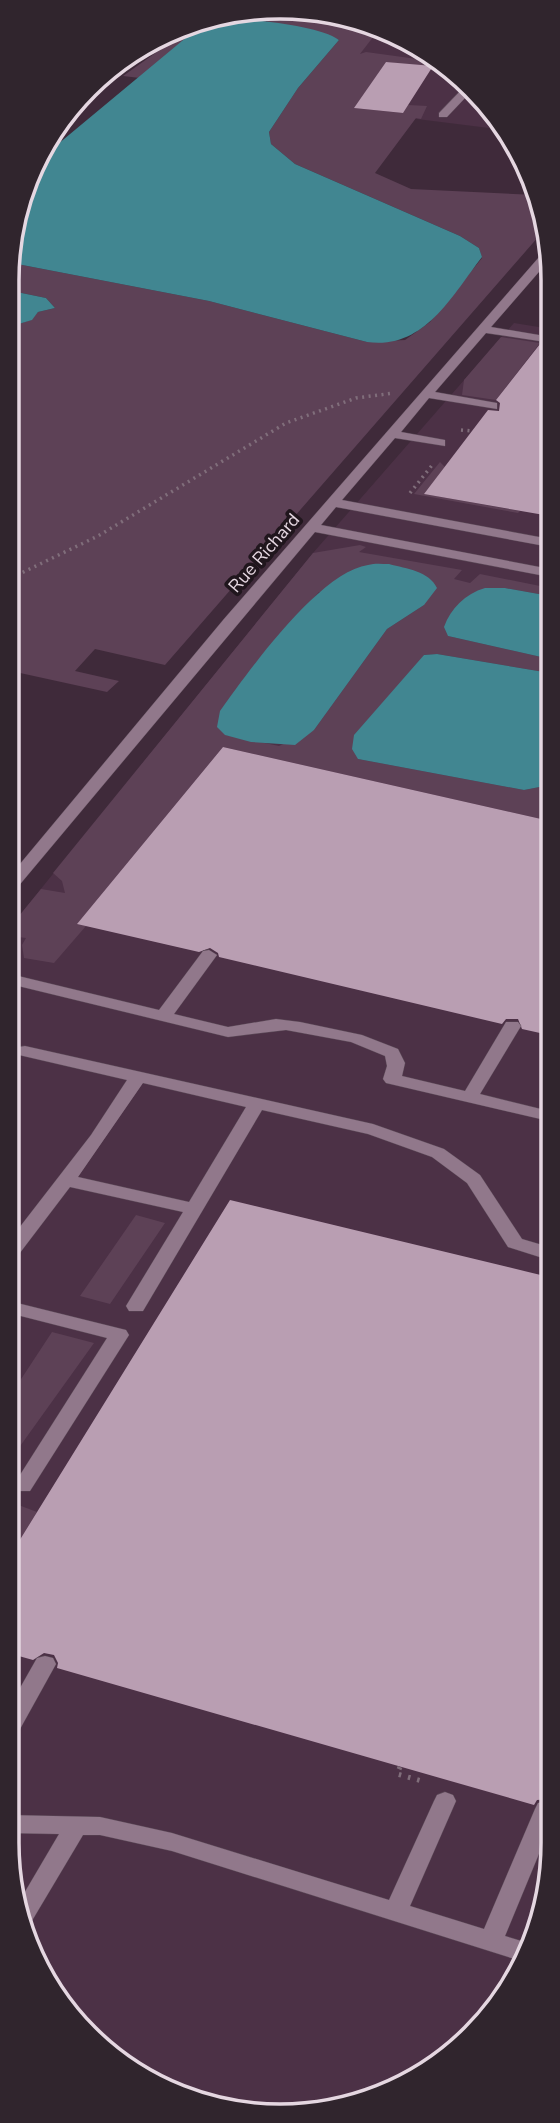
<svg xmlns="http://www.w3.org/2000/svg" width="560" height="2123" viewBox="0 0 560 2123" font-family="'Nunito Sans',sans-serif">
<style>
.built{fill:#4c3146}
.green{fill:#5d4156;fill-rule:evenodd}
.water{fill:#418691}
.building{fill:#b99eb2}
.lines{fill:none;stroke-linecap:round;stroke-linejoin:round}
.lane-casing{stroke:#5b4957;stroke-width:1}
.path-far1{stroke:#806e7b;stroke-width:3.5;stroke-dasharray:2 4.5;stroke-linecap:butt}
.path{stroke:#806e7b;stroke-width:5;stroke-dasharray:2.5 7;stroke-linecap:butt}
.lane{fill:#91788b;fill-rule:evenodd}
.labels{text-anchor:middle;stroke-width:7;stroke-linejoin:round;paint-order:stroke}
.far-street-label{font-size:18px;fill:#e5d7e1;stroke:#20161d}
.rim{fill:none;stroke:#e5d7e1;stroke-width:3.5}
</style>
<rect width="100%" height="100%" fill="#3f2a3a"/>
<path class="built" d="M276 12H333L416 43 485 100 505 130 353 111 359 55 376 32 350 23Z
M514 323 551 329 548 1896 507 1994 446 2060 351 2107 262 2115 159 2088 75 2023 28 1947 7 1843 10 927 313 553Z"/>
<path class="green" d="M226 12C278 12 327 16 377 32L360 54 366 52 439 62 449 70 386 62 355 108 402 113 408 105 427 106 421 119 416 118 375 173 411 189 536 195 546 228 165 665 95 649 75 671 119 681 107 692 11 671 12 326 31 320 38 312 55 308 46 298 12 291V263L209 301 367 342 405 340 430 322 482 258 479 248 460 236 295 164 271 144 269 132 298 88 339 40 311 30 218 16Z
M206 21 140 78 123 76 192 27Z
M501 337 540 343 496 400 462 395 464 380Z
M440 462 445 467 425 494 520 511 518 513 414 494Z
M360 545 366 547 359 552 462 570 454 579 470 583 480 574 550 588V596L505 588 448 636 550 659V673L437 654 424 655 358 759 524 790 550 785V821L223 747 78 923 86 926 54 963 24 958 22 945 26 938 10 936V927L41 889 65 893 62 881 53 873 313 553ZM319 592 424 605 387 629 314 730 279 746 226 735 243 680Z
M136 1215 165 1223 110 1304 80 1296Z
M52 1332 94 1343 8 1463V1399Z
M8 1501 37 1512 8 1559Z"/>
<path class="water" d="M218 16C247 20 317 24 339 40L298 88 269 132 271 144 295 164 460 236 479 248 482 257C451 297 424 350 367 342L209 301 12 263V227L40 159 206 21Z
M12 291 46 298 55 308 38 312 32 320 12 326Z
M389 564C407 569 429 571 437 588L424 605 387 629 314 730 295 745 251 742 225 735 217 727 220 711C248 672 319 572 368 565 375 563 382 564 389 564Z
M485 588H505L550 596V659L448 636 444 627C451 608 465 594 485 588Z
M437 654 550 673V785L524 790 358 759 352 749 354 735 424 655Z"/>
<path class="building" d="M386 62 433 66 403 113 354 108Z
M551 330 550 516 424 494 488 410 499 411 500 403 496 400Z
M223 747 550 821 549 1035 522 1029 518 1019H506L502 1024 219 957 218 953 210 948 199 952 77 924Z
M230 1200 549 1277 548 1799 537 1800 534 1805 57 1668 58 1663 54 1655 44 1653 33 1660 8 1653V1559Z"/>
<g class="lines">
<g class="lane-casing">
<path id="lane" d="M311 12H333L354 20 316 15Z
M466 85 473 90 470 93H477L485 99 465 98 447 117H439V113Z
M551 247V258L491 327 539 335V341L486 333 435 392 497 403V409L429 398 401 432 445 440V446L395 438 342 500 550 539V547L336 507 321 525 550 569V577L315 532 16 889 10 891V876L224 619 547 248Z
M209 950 217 955 174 1014 228 1027 276 1019 300 1022 362 1035 398 1049 405 1063 402 1076 465 1091 506 1022H518L521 1026 480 1094 549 1111V1121L386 1083 383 1079 387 1066 385 1056 351 1042 286 1030 228 1037 10 984V974L159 1010 203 951Z
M25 1046 373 1124 444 1149 480 1175 522 1239 549 1247V1260L508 1247 467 1183 432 1157 368 1134 262 1110 143 1311H129L126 1306 183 1212 70 1187 16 1258 9 1260V1241L91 1135 127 1080 19 1055 16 1051 19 1047ZM143 1083 246 1107 189 1202 78 1177Z
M9 1301 126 1330 129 1335 30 1491H16L13 1486 107 1338 9 1313Z
M45 1656 53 1658 56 1664 15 1738 7 1740V1711L37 1658Z
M445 1792 453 1795 456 1801 410 1906 484 1929 535 1809 538 1803 548 1801V1832L505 1936 528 1943 521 1961 172 1851 100 1835H83L30 1924 23 1926 19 1902 59 1834 7 1833V1815L100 1817 172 1833 389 1900 434 1801 437 1795Z"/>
</g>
<path class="path-far1" d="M461 430 472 431
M410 493 433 464
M11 578 98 536 286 423 356 398 394 393"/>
<path class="path" d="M400 1767 397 1774 422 1781"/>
<use href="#lane" class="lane"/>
</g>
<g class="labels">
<g class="far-street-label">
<text transform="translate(264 553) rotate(-49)" y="6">Rue Richard</text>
</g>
</g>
<path d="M0 0H560V2123H0ZM280 19H280A261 261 0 0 1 541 280V1843A261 261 0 0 1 280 2104H280A261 261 0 0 1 19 1843V280A261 261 0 0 1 280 19Z" fill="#30252d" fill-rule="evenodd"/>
<path class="rim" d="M280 19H280A261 261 0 0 1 541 280V1843A261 261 0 0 1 280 2104H280A261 261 0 0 1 19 1843V280A261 261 0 0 1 280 19Z"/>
</svg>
